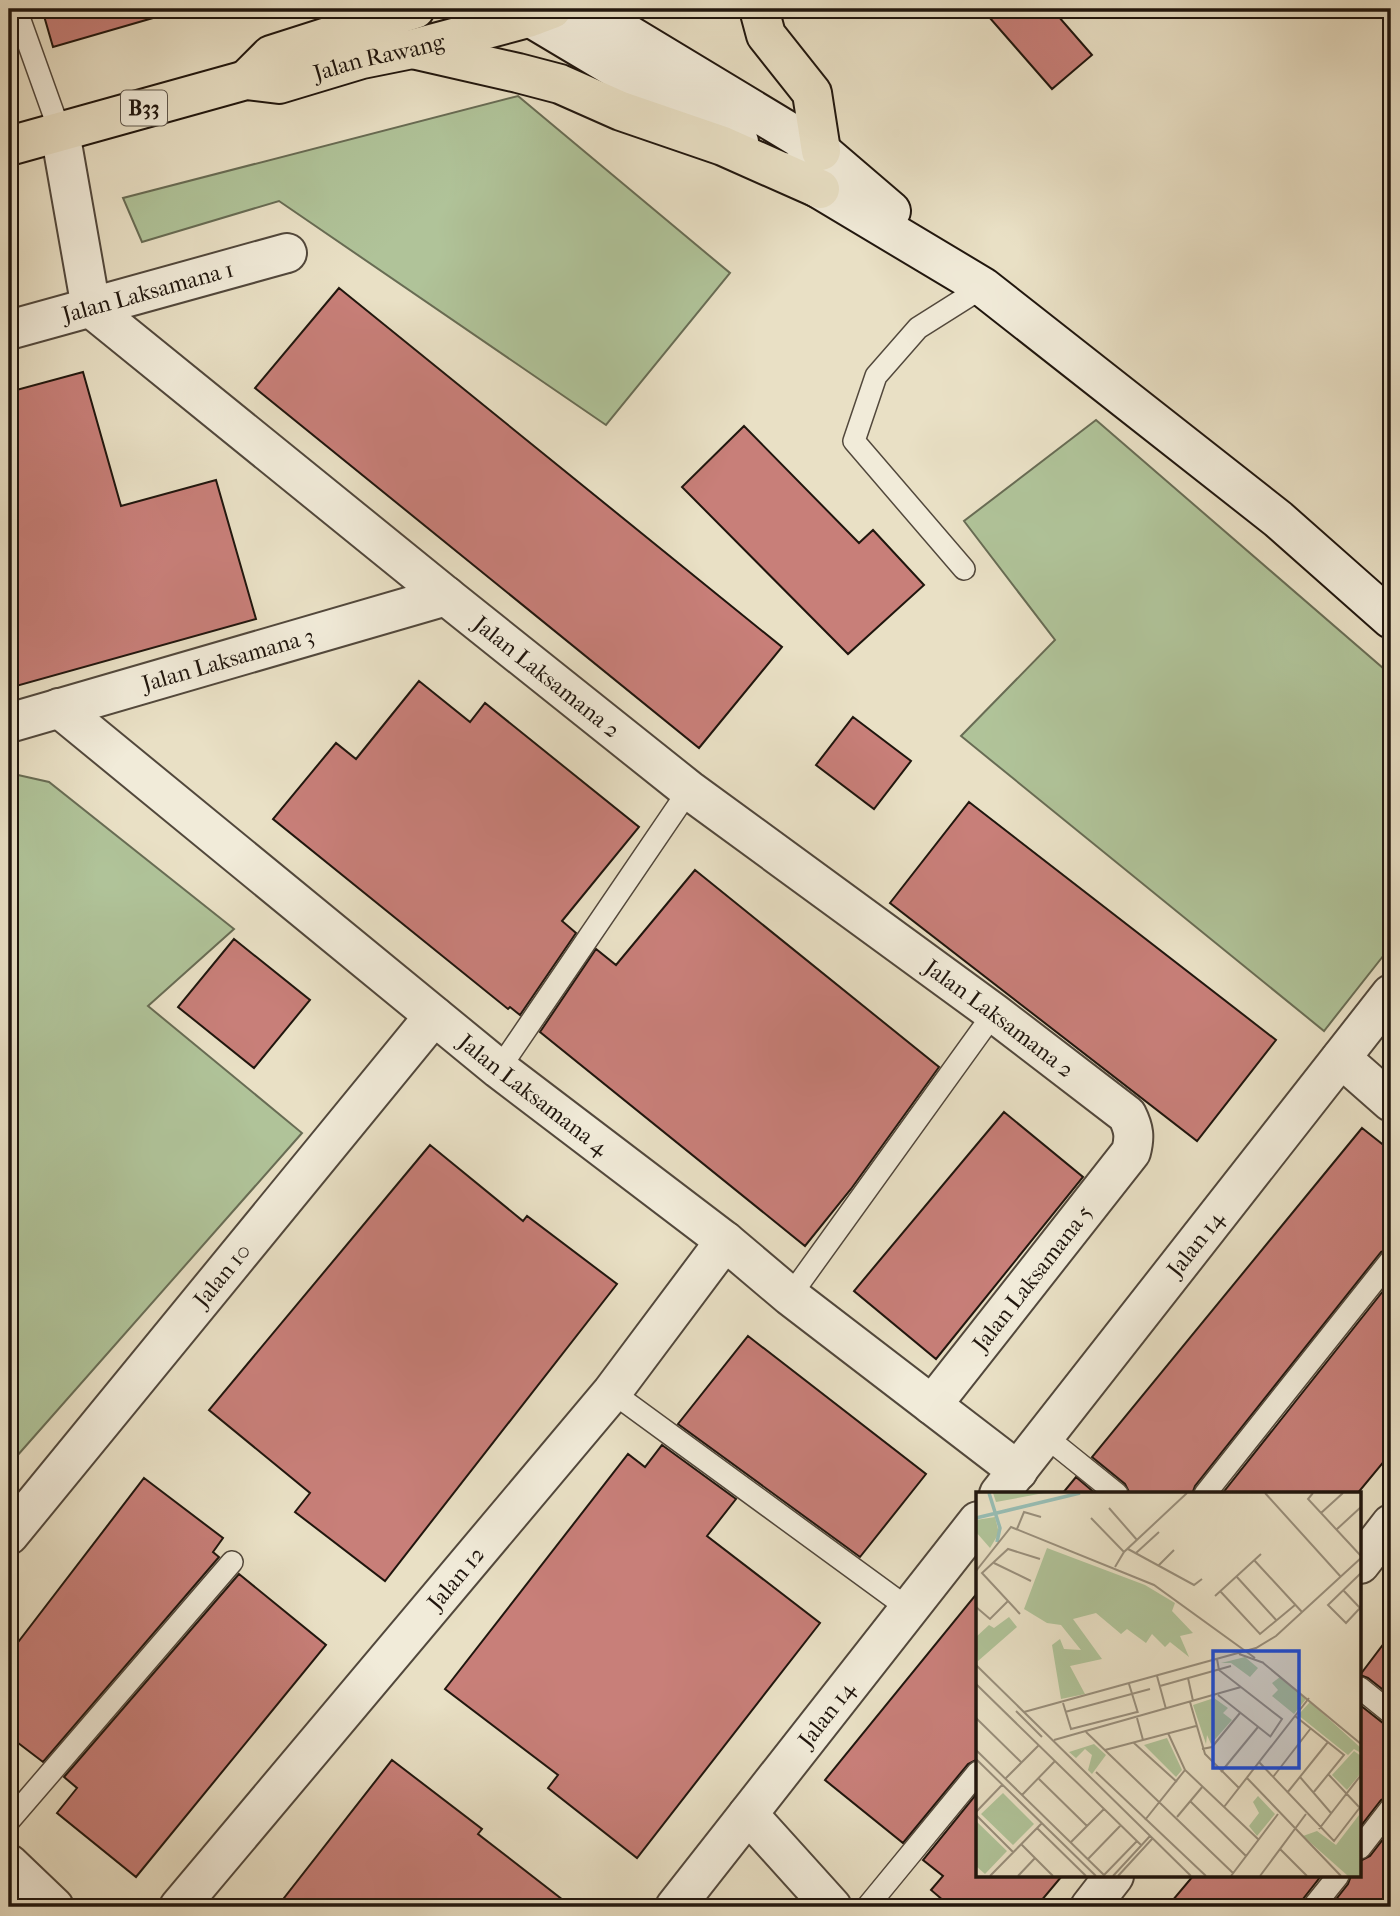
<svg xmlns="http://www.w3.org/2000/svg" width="1400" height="1916" viewBox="0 0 1400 1916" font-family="'IM FELL French Canon',serif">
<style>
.green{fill:#b0c399;stroke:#686c54;stroke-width:2}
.building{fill:#c87f79;stroke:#20160e;stroke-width:2}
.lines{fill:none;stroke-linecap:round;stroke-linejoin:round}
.lane-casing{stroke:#52483c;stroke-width:24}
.street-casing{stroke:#52483c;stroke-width:42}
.secondary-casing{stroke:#20160e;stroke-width:42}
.primary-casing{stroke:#20160e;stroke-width:42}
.lane{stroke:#f1ebd9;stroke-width:21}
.street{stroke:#f1ebd9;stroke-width:38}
.secondary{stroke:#f1ebd9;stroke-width:38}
.primary{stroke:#e9e0c5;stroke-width:38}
.labels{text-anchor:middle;stroke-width:6;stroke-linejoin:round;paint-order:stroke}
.shield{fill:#f1ebd9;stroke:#5f564b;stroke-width:2}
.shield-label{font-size:21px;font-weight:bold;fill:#20160e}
.street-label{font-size:23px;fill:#20160e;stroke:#f1ebd9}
.inset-river{fill:none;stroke:#97bdb4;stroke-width:3.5}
.inset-road{fill:none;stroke:#998f7c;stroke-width:2}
.view{fill:#1d4ed8;fill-opacity:0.15;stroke:#1d4ed8;stroke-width:3.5}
.inset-edge{fill:none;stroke:#20160e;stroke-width:3.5}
</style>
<rect width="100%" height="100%" fill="#e9e0c5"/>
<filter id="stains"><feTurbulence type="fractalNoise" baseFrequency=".00286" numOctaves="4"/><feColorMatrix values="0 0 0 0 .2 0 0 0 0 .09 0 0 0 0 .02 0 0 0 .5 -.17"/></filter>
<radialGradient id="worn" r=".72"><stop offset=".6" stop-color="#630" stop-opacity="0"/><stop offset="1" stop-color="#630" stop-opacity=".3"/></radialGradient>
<path class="green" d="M518 96 730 273 606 425 279 201 142 242 123 198Z
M1096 420 1391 675V946L1324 1031 961 736 1055 640 964 521Z
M18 775 49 782 234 929 148 1006 302 1133 9 1465V778Z"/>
<path class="building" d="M42 9H151L153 18 53 47Z
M982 9H1052L1092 55 1052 89Z
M339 288 782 647 699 748 255 388Z
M83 372 121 506 216 480 256 619 9 688V392Z
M744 426 859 543 873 530 924 585 848 654 682 487Z
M419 681 470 722 485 703 639 827 562 921 576 933 520 1015 510 1007 508 1009 273 819 336 743 356 759Z
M853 717 911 761 874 809 816 765Z
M969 802 1276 1040 1197 1141 890 903Z
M695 870 939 1067 851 1189 805 1246 540 1032 596 949 616 965Z
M234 939 310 1000 254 1068 178 1007Z
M1004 1112 1083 1177 936 1359 854 1291Z
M1362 1128 1391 1151V1247L1381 1252 1195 1486 1192 1494H1130L1125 1484 1092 1457Z
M430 1145 523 1221 527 1216 617 1284 385 1581 295 1512 310 1493 209 1410Z
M1391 1281V1453L1357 1494H1222Z
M748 1336 926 1474 860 1557 678 1424Z
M662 1445 736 1499 707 1536 820 1623 637 1858 548 1788 558 1775 445 1689 628 1454 645 1467Z
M1076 1477 1096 1494H1062Z
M144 1478 223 1538 213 1552 219 1557 43 1762 9 1736V1654Z
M239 1574 326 1645 136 1877 57 1813 77 1788 64 1777Z
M978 1592V1759L968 1764 903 1843 825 1780Z
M1391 1634V1696L1368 1678 1360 1675Z
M1360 1705 1383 1723 1391 1726V1795L1381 1800 1360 1827Z
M392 1760 482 1829 478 1834 572 1907H277Z
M978 1792V1876H1062L1036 1907H951L931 1890 943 1876 923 1860Z
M1391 1829V1907H1330L1348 1884 1351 1876H1360V1861L1370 1856Z
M1193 1876H1321L1303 1899 1300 1907H1167Z"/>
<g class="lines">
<g class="lane-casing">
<path id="lane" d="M16 9 60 132
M964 569 854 441 876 376 918 328 983 287
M499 1069 689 790
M790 1296 994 1013
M612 1392 909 1609
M1045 1436 1117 1494
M1205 1494 1391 1260
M1360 1688 1391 1713
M9 1821 232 1562
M1360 1848 1391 1808
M867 1907 978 1772
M1313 1907 1338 1876"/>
</g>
<g class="street-casing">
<g id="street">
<path id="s1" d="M60 132 91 308 446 596 689 790 994 1013 1127 1115C1134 1129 1135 1137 1131 1152L932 1405"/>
<path id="s2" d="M9 330 287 253"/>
<path id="s3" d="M59 708 499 1069 725 1241 790 1296 1018 1471"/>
<path id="s4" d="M9 723 446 596"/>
<path d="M1341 1058 1391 1102"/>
<path id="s5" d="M999 1494 1391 994"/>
<path id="s6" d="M9 1535 434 1016"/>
<path d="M1360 1564 1391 1524"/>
<path d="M748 1814 832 1907"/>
<path d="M9 1864 54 1907"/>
<path id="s7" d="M179 1907 612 1392 725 1241"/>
<path id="s8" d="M675 1907 978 1521"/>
<path d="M1090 1907 1114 1876"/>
</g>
</g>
<g class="secondary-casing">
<path id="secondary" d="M516 9 739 142
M586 9 821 151 891 211
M791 172 983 287 1278 519 1391 619"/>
</g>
<g class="primary-casing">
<g id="primary">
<path d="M759 9 766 35 812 93 821 151"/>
<path d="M417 50 518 73 560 84 621 111 723 146 820 189"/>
<path d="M246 80 271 55 415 9"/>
<path id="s9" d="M9 146 246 80 279 84 362 59 412 49 528 18 552 9"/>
</g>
</g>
<use href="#lane" class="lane"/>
<use href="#street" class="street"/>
<use href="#secondary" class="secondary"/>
<use href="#primary" class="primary"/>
</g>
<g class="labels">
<rect class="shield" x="121" y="90.5" width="46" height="35" rx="5"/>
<g class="shield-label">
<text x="144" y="115">B33</text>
</g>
<g class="street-label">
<text dy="8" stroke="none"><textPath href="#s9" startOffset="383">Jalan Rawang</textPath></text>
<text dy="8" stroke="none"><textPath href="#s2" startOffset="144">Jalan Laksamana 1</textPath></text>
<text dy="8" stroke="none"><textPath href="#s4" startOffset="228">Jalan Laksamana 3</textPath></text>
<text dy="8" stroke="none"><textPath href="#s1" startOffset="765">Jalan Laksamana 2</textPath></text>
<text dy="8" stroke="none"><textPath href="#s1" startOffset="1332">Jalan Laksamana 2</textPath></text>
<text dy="8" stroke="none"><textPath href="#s3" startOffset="612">Jalan Laksamana 4</textPath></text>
<text dy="8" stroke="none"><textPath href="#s5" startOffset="318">Jalan 14</textPath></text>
<text dy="8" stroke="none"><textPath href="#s6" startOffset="336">Jalan 10</textPath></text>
<text transform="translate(1032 1278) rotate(-52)" y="8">Jalan Laksamana 5</text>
<text dy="8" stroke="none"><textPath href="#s7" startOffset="430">Jalan 12</textPath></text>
<text dy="8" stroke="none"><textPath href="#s8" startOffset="245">Jalan 14</textPath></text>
</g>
</g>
<g transform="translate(976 1492)">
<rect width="385" height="385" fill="#e9e0c5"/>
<path d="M17 1H68L20 10ZM19 25 23 41 14 56 0 40V28ZM71 56 169 93 199 111 196 119 217 141 204 144 213 165 194 150 189 155 176 142 170 151 151 137 145 142 120 121 97 127 126 167 94 174 109 202 85 207 76 153 84 147 88 157 105 158 85 133 71 131 48 117ZM33 125 41 135 2 169 0 145 13 133 18 136ZM269 165 282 176 274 185 255 171H245ZM304 185 330 207 318 222 296 204 302 198 296 191ZM238 206 252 216 247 221 256 228 235 252 231 243 230 252 217 213ZM334 210 385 256V261L378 257 372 263 322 223ZM191 246 206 278 200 285 168 253ZM118 252 130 263 116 282 112 278 116 263 109 257 100 266 93 260ZM378 259 385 264V281L371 298 356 283ZM27 301 58 332 37 353 5 322ZM282 304 299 322 281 344 273 334 283 321 277 310ZM383 323 385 384H372L327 344 341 339 360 353ZM0 329 31 359 9 382 0 374Z" fill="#b0c399"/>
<path class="inset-river" d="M13 1 24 36 21 50M0 26 104 1"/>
<path class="inset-road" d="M289 1 365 85M337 1 332 7 385 64M133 16 161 48M345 21 367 1M115 26 148 60M41 37 48 20 65 25M360 38 385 15M152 57 218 93 226 87M160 61 183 40M278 68 326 120M18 71 55 89M183 73 198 58M139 75 148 60 211 1M0 79 35 35 178 93 279 166M260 84 301 129M367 98 384 116M244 99 284 142 319 113M239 104 285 62M0 115 14 127 32 109M384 116 370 131 352 113 385 81M44 122 6 81 32 57 64 67M263 162 288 171M241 167 243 178 306 227 294 245M286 170 385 252M0 173 215 384M181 184 190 217M212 186 217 209M0 192 165 353M153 192 162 221M184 194 255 174M242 203 295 245M214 210 229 262 263 296M87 211 95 237 161 220M40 219 66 245M48 220 280 156 300 144 385 66M89 220 174 197M319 224 368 263 337 301M0 226 45 270M161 226 167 248M110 240 257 381M192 241 209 278 283 348M78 248 265 195M158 251 201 290M226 257 236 255 264 221M0 258 128 383 161 349M129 258 220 234M0 267 120 384M283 270 358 349 385 314M120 280 230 384M245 280 282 235M353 283 384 316M297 285 335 236M324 285 355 321M271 286 365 384M29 287 63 253M63 287 111 334M311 301 352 250M46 303 79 269M214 309 270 364M248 315 333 206M0 320 26 293M0 323 37 360M201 325 227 294M169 328 209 278M61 336 110 384M343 337 385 283M94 351 128 317M45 352 77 384M304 357 331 384M112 367 145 333M14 384 66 331M42 384 59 366M137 384 174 344M142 384 176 347M255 384 302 322M284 384 330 322"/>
<path class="view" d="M237 159H323V276H237Z"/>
<rect width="385" height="385" class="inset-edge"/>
</g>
<rect width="1400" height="1916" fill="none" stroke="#e9e0c5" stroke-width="35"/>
<rect x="10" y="10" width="1379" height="1895" fill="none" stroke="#20160e" stroke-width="3.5"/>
<rect x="18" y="18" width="1365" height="1881" fill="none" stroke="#20160e" stroke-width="2"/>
<rect width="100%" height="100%" filter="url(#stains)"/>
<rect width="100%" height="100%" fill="url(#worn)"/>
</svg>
